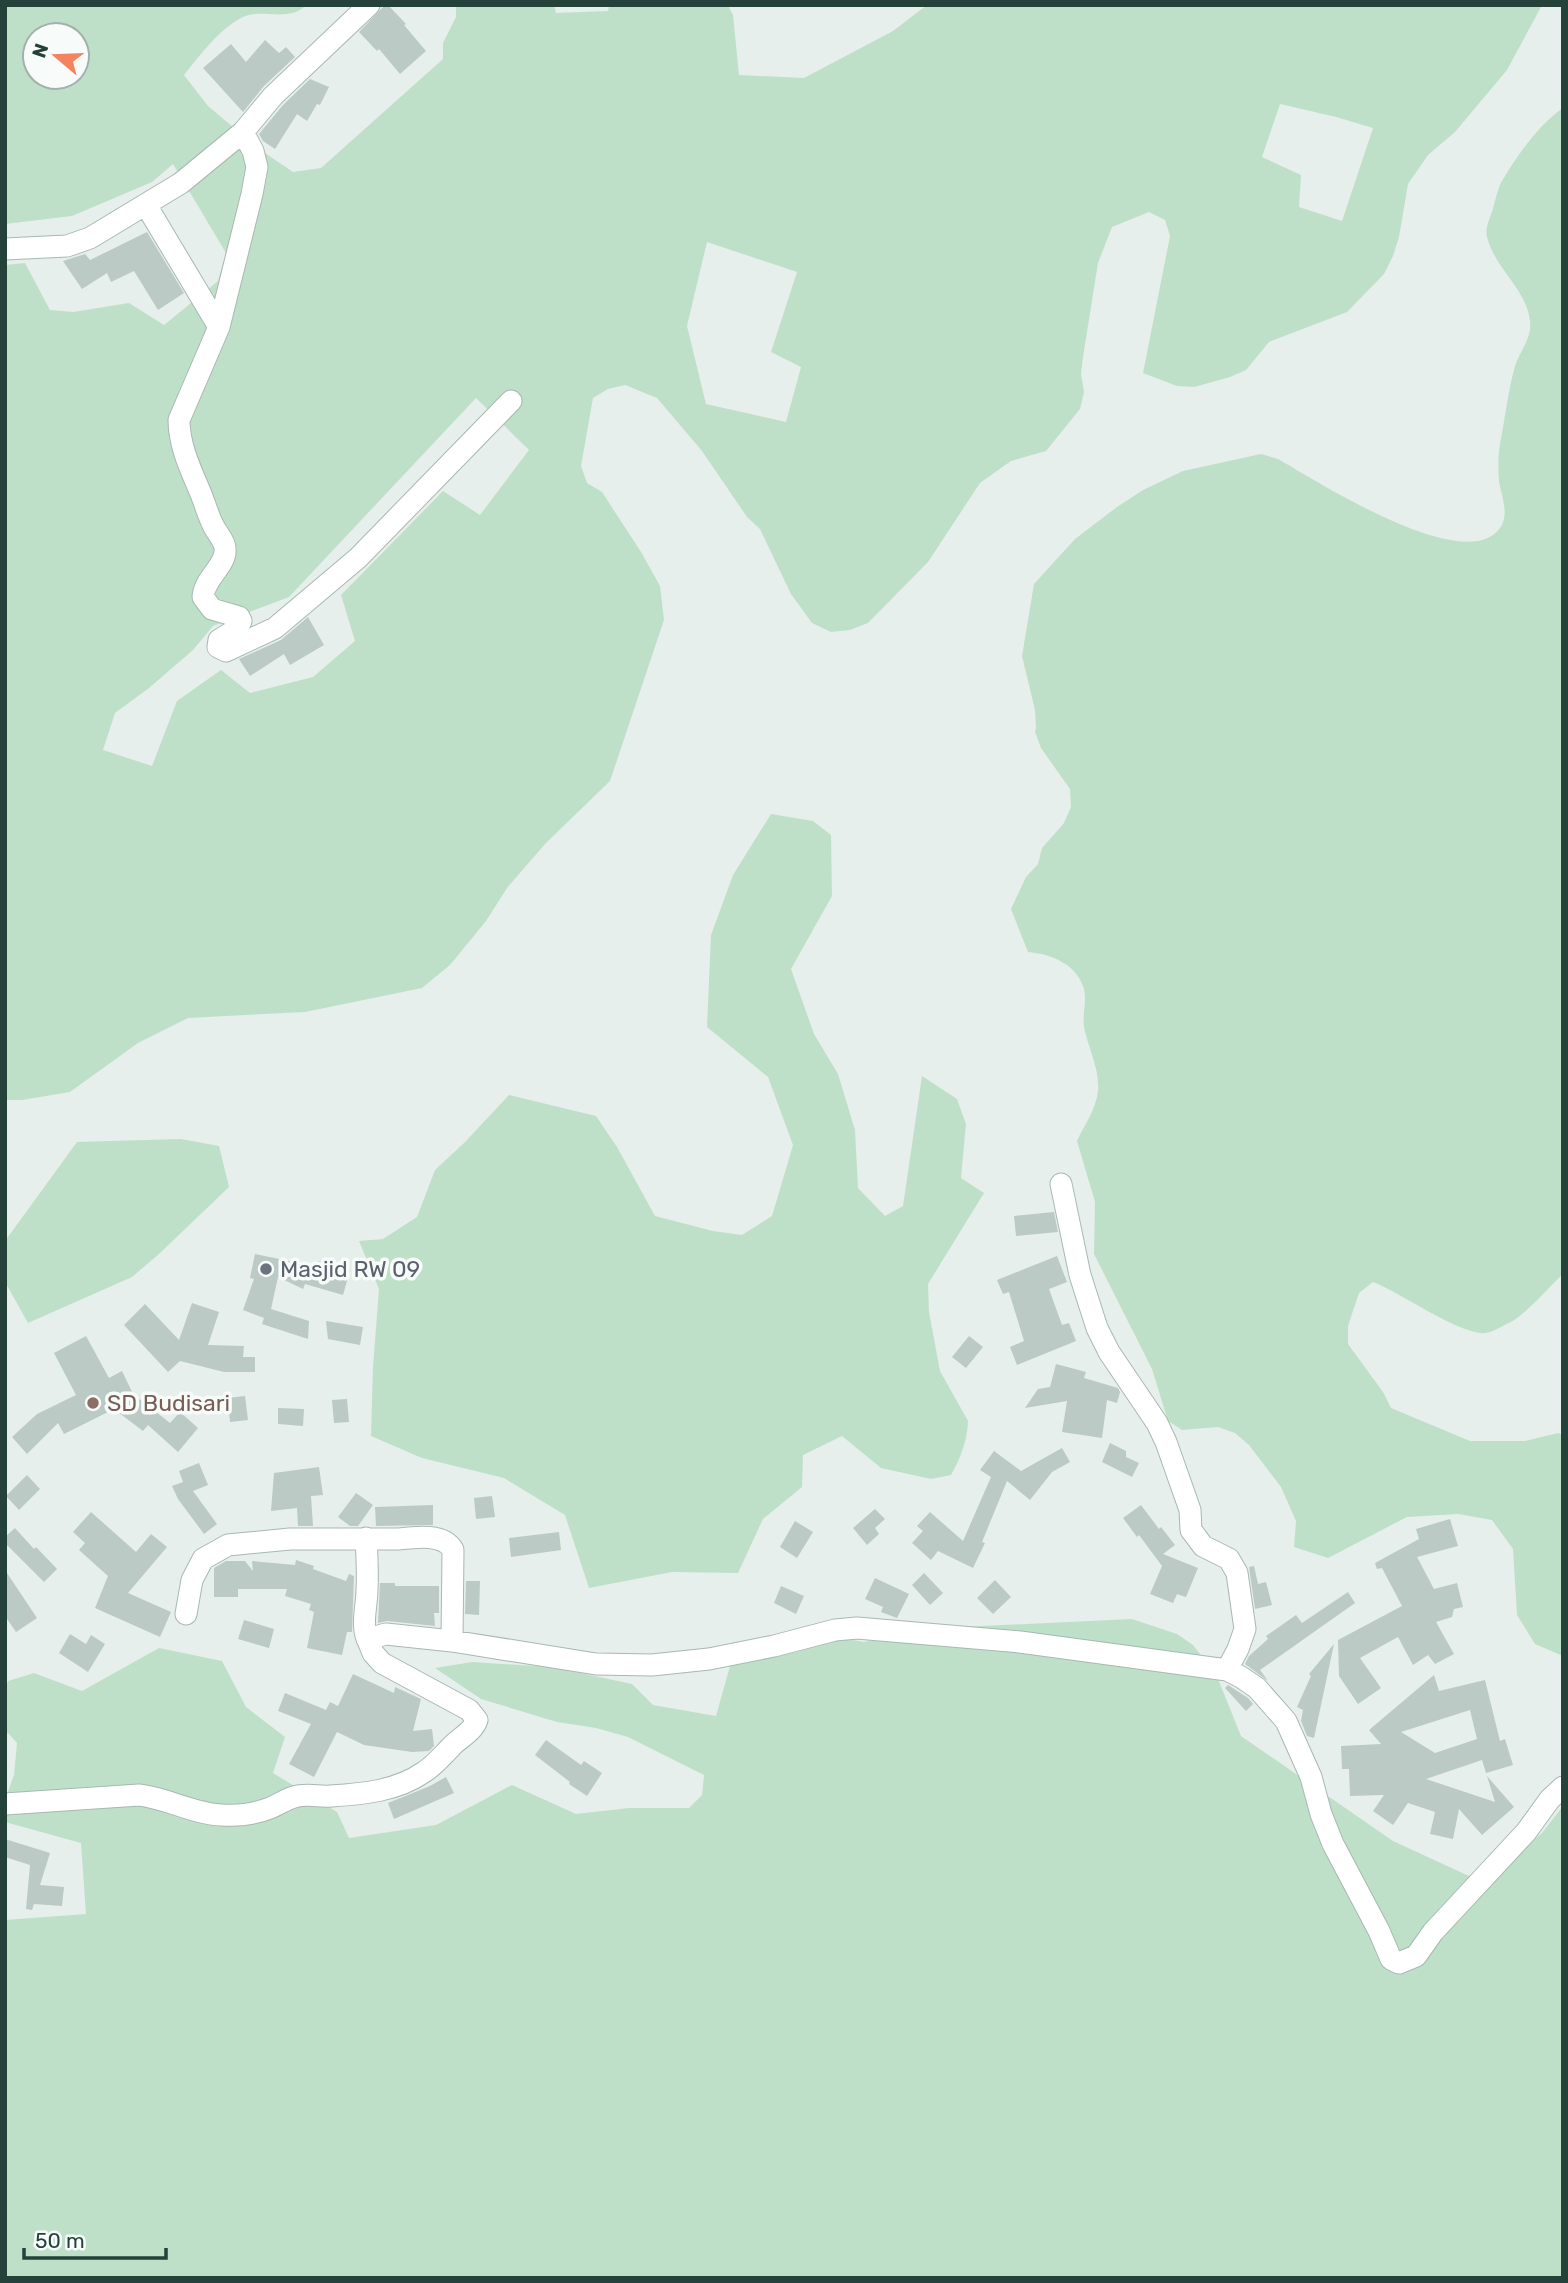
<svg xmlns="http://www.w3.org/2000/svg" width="1568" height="2283" viewBox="0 0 1568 2283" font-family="Rubik,sans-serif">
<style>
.green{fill:#bfe0c8;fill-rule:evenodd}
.building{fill:#bbcac4;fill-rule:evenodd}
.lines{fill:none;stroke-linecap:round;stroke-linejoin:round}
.minor-casing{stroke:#a8b8b2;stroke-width:23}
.minor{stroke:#fff;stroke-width:21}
.worship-dot{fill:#6b7280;stroke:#f7fbf9;stroke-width:2.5}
.education-dot{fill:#8d6e63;stroke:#f7fbf9;stroke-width:2.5}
.labels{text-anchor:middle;stroke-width:7;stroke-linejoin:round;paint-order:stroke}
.worship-label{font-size:23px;fill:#5b616d;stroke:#f7fbf9;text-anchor:start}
.education-label{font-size:23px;fill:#785e54;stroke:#f7fbf9;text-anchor:start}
</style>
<rect width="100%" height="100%" fill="#e6efeb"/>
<path class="green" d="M5 5H306C290 23 260 8 243 17 218 30 202 53 184 75L208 106 259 149 293 172 321 168 443 59V43L456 17V5H554L556 13 608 11 609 5H728L733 15 739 75 804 78 893 31 927 5H1542L1507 70 1455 132 1428 155 1408 184 1399 237 1393 256 1384 274 1347 312 1269 342 1246 370 1230 377 1194 387 1177 386 1143 373 1170 236 1165 220 1149 212 1112 227 1098 263 1083 357 1081 374 1084 392 1080 409 1046 451 1011 461 980 483 928 562 868 623 850 630 831 632 812 623 791 594 760 529 747 517 702 451 657 398 625 385 608 389 593 398 581 466 587 483 602 492 641 552 660 586 664 620 610 781 546 843 507 888 486 921 450 965 422 988 305 1012 188 1018 138 1043 70 1092 22 1100H5V265L25 263 50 310 73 312 129 303 164 325 218 281 226 253 173 164 152 182 72 216 5 224ZM35 35H77V77H35ZM1280 104 1336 117 1373 128 1342 221 1299 207 1301 175 1262 157ZM707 242 797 272 771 352 801 367 786 422 706 404 687 326ZM476 398 529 450 480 515 443 491 341 595 355 641 313 677 250 693 221 670 177 701 152 766 103 750 115 713 149 688 193 650 213 626 289 597Z
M1563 108V1274C1548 1288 1528 1312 1511 1322 1504 1325 1493 1332 1486 1333 1461 1336 1400 1292 1373 1282L1359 1293 1348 1326V1344L1383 1392 1391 1408 1470 1441H1525L1558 1433 1563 1435V1656L1535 1644 1517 1615 1513 1549 1492 1520 1458 1514 1407 1517 1328 1558 1294 1547 1296 1521 1281 1487 1249 1445 1235 1433 1218 1427 1182 1430 1168 1421 1152 1369 1094 1254 1095 1202 1077 1141C1084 1125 1096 1110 1098 1091 1100 1069 1088 1048 1084 1027 1082 1015 1087 1002 1084 989 1077 964 1051 954 1028 952L1011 909 1026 877 1038 864 1042 848 1064 823 1071 807 1070 789 1041 748 1035 732 1036 727 1035 710 1022 656 1034 584 1075 539 1117 507 1143 490 1183 471 1261 454 1278 459C1315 480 1465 577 1500 528 1510 514 1501 496 1499 481 1498 468 1498 457 1500 444 1505 419 1508 391 1515 366 1520 350 1532 339 1530 321 1526 288 1495 269 1487 237 1485 229 1489 220 1492 212 1495 202 1497 190 1502 181 1516 157 1539 124 1563 108Z
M771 814 813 821 831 835 832 896 791 969 814 1034 838 1074 855 1130 858 1188 885 1216 903 1206 922 1076 957 1099 966 1124 961 1178 984 1193 928 1284 929 1312 940 1371 968 1421C968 1438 960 1460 951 1475L931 1479 881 1468 842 1436 803 1455 802 1487 763 1519 738 1573 672 1572 589 1588 565 1515 504 1478 422 1458 371 1436 373 1367 379 1289 359 1241 383 1239 417 1217 435 1170 464 1143 509 1095 596 1116 617 1147 655 1216 713 1231 742 1235 772 1216 793 1145 768 1077 707 1027 711 935 733 875Z
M181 1139 219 1146 229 1187 159 1254 132 1277 28 1323 5 1282V1241L77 1142Z
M1132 1619 1177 1634 1193 1645 1216 1674 1241 1736 1393 1841 1482 1882 1542 1833 1563 1806V2278H5V1920L86 1914 81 1843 5 1822V1800L14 1775 17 1743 5 1730V1689L8 1681 34 1673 82 1691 159 1648 222 1661 246 1707 285 1737 273 1773 337 1812 349 1838 436 1825 512 1785 576 1814 629 1808H689L702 1795 704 1775 628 1737 596 1728 557 1722 481 1699 435 1668 472 1662 552 1667 632 1684 653 1705 716 1716 730 1666 797 1652 842 1638 864 1642 917 1629Z"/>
<path class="building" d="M385 5H388L406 24 404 25 426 51 400 74 379 49 377 51 359 32Z
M265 40 279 53 286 47 295 57 264 86 243 112 203 68 231 44 246 62Z
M310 79 329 87 320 105 317 104 307 121 297 114 275 149 263 141 259 134 283 105Z
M147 232 184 293 158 310 134 271 111 282 107 273 82 289 63 261 85 254 90 260Z
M308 617 324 645 290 665 284 654 250 676 239 659 281 640Z
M1054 1212 1058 1232 1016 1236 1014 1216Z
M255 1254 289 1261 314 1273 318 1261 350 1270 343 1295 305 1284 303 1289 278 1277 271 1309 309 1321 308 1339 262 1324 264 1318 243 1310 254 1279 250 1278Z
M1057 1256 1067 1282 1049 1289 1062 1325 1069 1323 1076 1341 1017 1365 1010 1347 1024 1341 1009 1292 1003 1294 997 1280Z
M192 1303 219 1312 208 1345 244 1346 243 1357H255V1372H224L180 1361 168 1372 124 1325 145 1304 179 1340Z
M326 1321 363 1327 360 1345 328 1339Z
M86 1336 109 1378 122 1371 133 1394 170 1423 180 1412 198 1428 178 1452 148 1425 143 1431 114 1409 64 1434 58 1423 27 1454 12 1437 37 1414 76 1395 54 1353Z
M969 1336 983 1347 966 1368 952 1357Z
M1056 1364 1086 1372 1084 1378 1118 1388 1120 1392 1117 1403 1107 1400 1102 1438 1062 1432 1067 1401 1025 1408 1038 1389 1050 1387Z
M245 1396 248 1420 230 1422 228 1398Z
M347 1399 349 1422 334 1423 332 1400Z
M278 1408 304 1409 303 1426 278 1424Z
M1110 1443 1126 1451V1457L1139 1463 1132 1477 1102 1462Z
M1062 1448 1070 1462 1052 1472 1030 1500 1007 1481 982 1542 985 1543 973 1568 938 1551 931 1560 912 1543 923 1531 917 1526 930 1512 963 1541 991 1477 980 1470 994 1451 1021 1471Z
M199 1463 208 1485 193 1491 217 1524 204 1534 178 1499 172 1486 183 1482 179 1471Z
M319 1467 323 1495 311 1496 313 1526H298L297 1508 271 1511 274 1473Z
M27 1475 40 1489 19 1510 6 1496Z
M356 1493 373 1505 358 1526H350L338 1517Z
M492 1496 495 1517 476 1519 474 1498Z
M433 1505V1525L376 1526 375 1507Z
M1141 1505 1159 1529 1161 1527 1175 1545 1163 1554 1198 1568 1186 1597 1177 1594 1173 1603 1150 1594 1162 1566 1139 1535 1137 1537 1123 1518Z
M875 1509 885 1519 875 1528 879 1534 867 1545 853 1528Z
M91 1512 136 1552 151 1534 167 1547 128 1593 171 1612 160 1637 95 1608 108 1576 79 1550 85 1543 73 1532Z
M1450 1519 1458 1546 1417 1557 1434 1589 1457 1583 1463 1607 1454 1609 1452 1617 1436 1622 1454 1654 1435 1664 1428 1655 1413 1665 1398 1637 1360 1658 1381 1688 1358 1704 1339 1676 1338 1640 1402 1606 1382 1568 1377 1569 1375 1563 1419 1539 1416 1529Z
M795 1521 813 1532 797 1558 780 1547Z
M15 1528 34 1549 36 1547 57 1569 44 1582 5 1543V1537Z
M559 1532 561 1550 511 1557 509 1538Z
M296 1560 314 1566 313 1569 346 1581 349 1574 354 1576 352 1632H347L342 1655 307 1648 314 1612 309 1610 311 1604 285 1596 287 1589H238V1597H214V1568L226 1561H245L253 1571 252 1561 295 1565Z
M1254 1566 1258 1584 1266 1582 1272 1605 1255 1609 1249 1567Z
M5 1570 37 1618 16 1632 5 1616Z
M924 1573 943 1593 930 1605 912 1585Z
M875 1578 909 1594 897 1618 881 1612 883 1607 865 1599Z
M995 1580 1011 1597 993 1614 977 1598Z
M466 1581H480L479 1615 465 1614Z
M380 1583H395V1586H439V1613H434L435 1626 387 1621 378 1623Z
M781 1586 804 1596 796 1614 774 1603Z
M1348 1592 1355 1603 1260 1670 1268 1681 1245 1664 1249 1656 1268 1639 1266 1636 1296 1615 1302 1623Z
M244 1620 274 1629 269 1648 238 1639Z
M70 1634 86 1644 91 1635 105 1644 88 1672 59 1653Z
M1334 1644 1314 1738 1307 1736 1301 1721 1303 1710 1297 1707 1311 1676 1309 1674Z
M353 1674 394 1693 395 1687 421 1699 413 1731 432 1729 434 1746 429 1751 412 1752 364 1745 337 1732 314 1777 289 1764 311 1724 278 1711 285 1693 326 1710 330 1702 338 1706Z
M1434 1675 1439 1691 1485 1680 1500 1741 1505 1739 1513 1765 1486 1773 1482 1760 1426 1779 1495 1802 1487 1776 1514 1807 1482 1835 1459 1809 1453 1839 1430 1834 1435 1812 1408 1803 1393 1825 1373 1811 1384 1795 1350 1796 1349 1769H1342L1341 1746 1381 1744 1369 1730ZM1470 1710 1477 1739 1435 1753 1401 1732Z
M1228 1685 1248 1698 1253 1704 1246 1711 1225 1688Z
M546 1740 581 1765 584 1761 602 1773 587 1796 569 1784 570 1782 535 1755Z
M446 1777 454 1793 394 1819 388 1803 430 1786Z
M5 1839 50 1853 40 1885 64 1887 62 1906 34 1904 32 1910 26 1909 30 1865 5 1857Z"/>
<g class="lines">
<g class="minor-casing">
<path id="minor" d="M243 132 253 151 257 167 252 194 219 327 179 420C179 446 191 470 201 494 205 504 208 515 213 525 216 532 225 541 225 549 227 565 204 578 203 597L212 609 239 617 241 621 237 629 219 640 218 647 226 651 275 628 358 558 511 401
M146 205 219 327
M5 249 67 246 90 238 181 183 243 132 273 96 369 5
M1061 1184 1080 1275 1097 1328 1109 1352 1157 1423 1166 1442 1190 1510 1191 1530 1203 1546 1229 1559 1237 1573 1245 1629 1238 1649 1227 1670
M366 1538C367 1555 368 1572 367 1589 367 1607 360 1627 369 1643
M186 1614 192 1580 203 1559 228 1545 290 1539H398C415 1537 444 1533 453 1550L452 1641
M5 1804 139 1795C167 1798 193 1814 222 1815 238 1816 255 1814 270 1808 278 1805 286 1799 294 1797 306 1793 319 1797 331 1796 363 1794 397 1791 424 1772 435 1765 442 1756 451 1747 459 1738 473 1732 477 1720L469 1710 382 1663 373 1653 369 1643 375 1637 386 1634 452 1641 596 1664 652 1665 709 1659 774 1646 835 1630 857 1628 1020 1642 1227 1670 1241 1677 1257 1688 1286 1721 1311 1777 1321 1814 1333 1844 1379 1931 1391 1959 1399 1963 1416 1956 1433 1932 1526 1832 1550 1799 1563 1787"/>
</g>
<use href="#minor" class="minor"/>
</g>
<circle class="worship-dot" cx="266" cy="1269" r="7"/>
<circle class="education-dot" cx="93" cy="1403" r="7"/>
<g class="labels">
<g class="worship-label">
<text x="280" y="1277">Masjid RW 09</text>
</g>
<g class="education-label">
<text x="107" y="1411">SD Budisari</text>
</g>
</g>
<rect width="1568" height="2283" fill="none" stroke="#24423a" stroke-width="14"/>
<g transform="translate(56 56) rotate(289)"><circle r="33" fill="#f7fbf9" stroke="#a3b1ad" stroke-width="2"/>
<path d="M0-5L12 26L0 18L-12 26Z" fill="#f4845f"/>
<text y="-10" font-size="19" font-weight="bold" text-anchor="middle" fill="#24423a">N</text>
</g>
<path d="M24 2248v10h142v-10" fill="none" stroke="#24423a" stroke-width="3.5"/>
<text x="35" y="2248" font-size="21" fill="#24423a" stroke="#f7fbf9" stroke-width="5" paint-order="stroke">50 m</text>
</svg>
